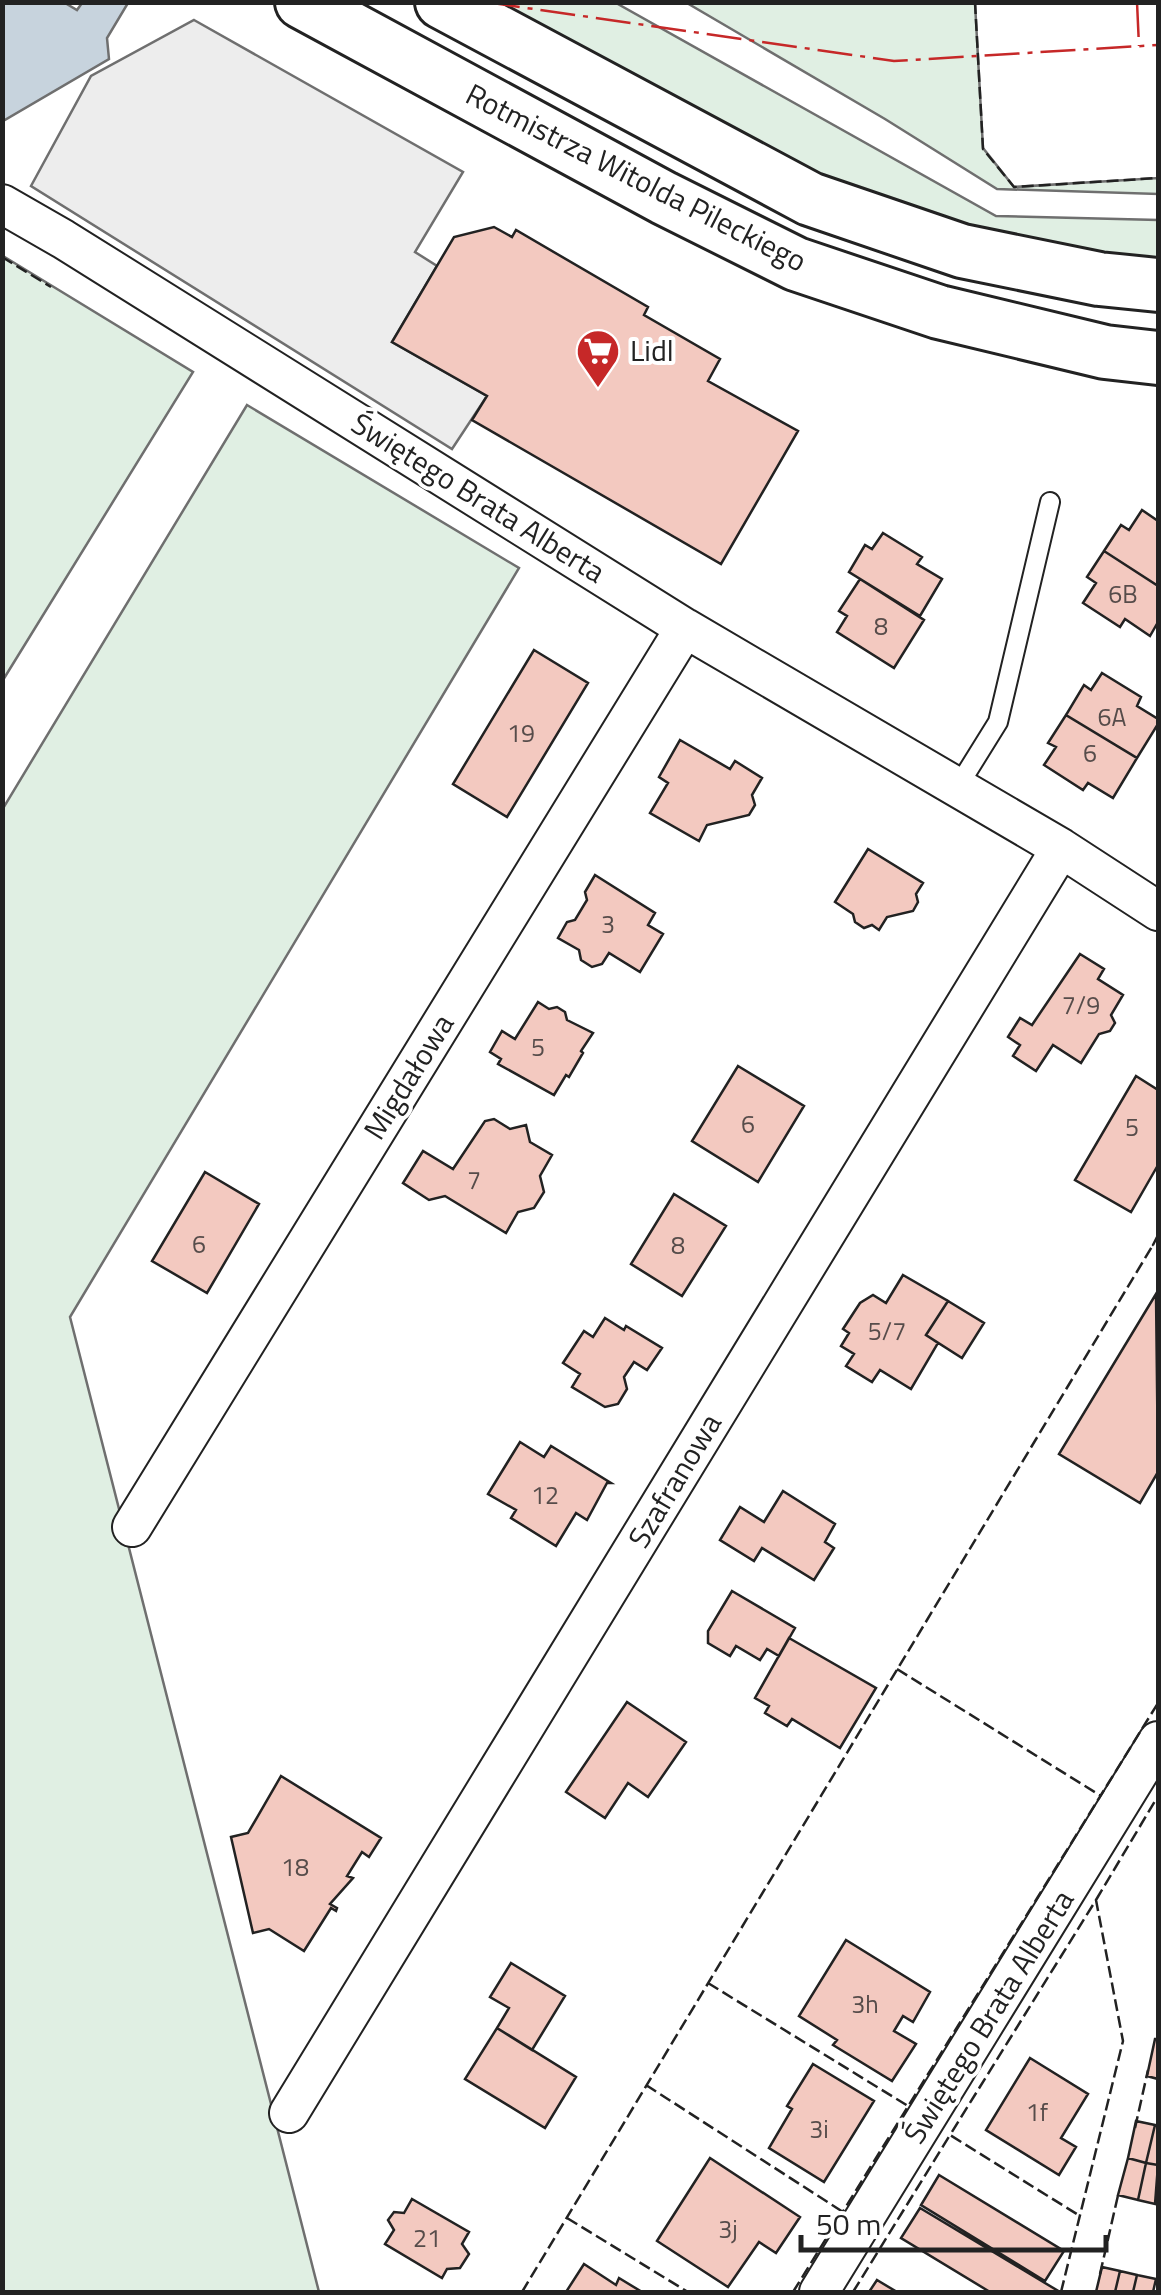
<svg xmlns="http://www.w3.org/2000/svg" width="1161" height="2295" viewBox="0 0 1161 2295" font-family="'Titillium Web',sans-serif">
<style>
.green{fill:#e0efe3;stroke:#6f6f6f;stroke-width:2.5}
.parking{fill:#ededed;stroke:#6f6f6f;stroke-width:2.5}
.water{fill:#c7d3dd;stroke:#6f6f6f;stroke-width:2.5}
.building{fill:#f3c9c0;stroke:#222;stroke-width:2.5}
.lines{fill:none;stroke-linecap:round;stroke-linejoin:round}
.service-casing{stroke:#222;stroke-width:22}
.minor-casing{stroke:#222;stroke-width:42}
.secondary-casing{stroke:#222;stroke-width:58}
.service{stroke:#fff;stroke-width:18}
.minor{stroke:#fff;stroke-width:38}
.secondary{stroke:#fff;stroke-width:52}
.fence{stroke:#222;stroke-width:2.5;stroke-dasharray:12 5;stroke-linecap:butt}
.power{stroke:#c62828;stroke-width:2.5;stroke-dasharray:35 8 5 8;stroke-linecap:butt}
.labels{text-anchor:middle;stroke-width:8;stroke-linejoin:round;paint-order:stroke}
.number-label{font-size:25px;fill:#564c4a}
.street-label{font-size:30px;fill:#222;stroke:#fff}
.poi-label{font-size:30px;fill:#222;stroke:#fff;text-anchor:start}
</style>
<rect width="100%" height="100%" fill="#fff"/>
<path class="green" d="M491 3H616L996 216 1158 220V260L1110 256 996 233 888 202 804 170Z
M687 3H975L983 148 1014 187 1158 178V194L997 189 885 119Z
M3 256 193 372 3 680Z
M247 405 519 568 70 1317 319 2292H3L2 810Z"/>
<path class="parking" d="M194 20 463 172 415 252 437 266 392 342 487 396 452 449 31 186 91 76Z"/>
<path class="water" d="M2 3H65L77 10 82 3H128L107 38 109 59 3 121Z"/>
<path class="building" d="M494 227 512 237 516 230 648 307 644 315 720 359 708 381 798 431 721 564 472 420 487 396 392 342 454 237Z
M1142 510 1158 521V586L1104 551 1121 525 1129 530Z
M883 533 922 557 917 564 942 579 920 616 849 572 865 545 872 549Z
M1104 551 1158 586V622L1150 636 1125 619 1120 627 1083 603 1096 583 1087 577Z
M860 579 924 620 894 668 837 632 847 616 839 611Z
M534 650 588 683 507 817 453 784Z
M1102 673 1141 697 1137 706 1158 719V724L1137 758 1066 715 1084 685 1091 690Z
M1066 715 1137 758 1113 798 1088 783 1083 790 1044 765 1056 747 1048 743Z
M680 740 730 769 735 761 762 778 752 795 755 805 749 815 707 825 699 841 650 813 668 783 659 777Z
M868 849 923 883 916 894 918 902 913 911 887 917 879 930 872 925 864 928 855 922 853 914 835 902Z
M595 875 655 913 648 925 663 934 640 972 609 953 602 964 592 967 581 960 579 950 558 938 567 922 575 920 587 900 585 892Z
M1080 954 1104 969 1098 979 1123 995 1111 1015 1115 1023 1110 1031 1099 1034 1081 1063 1053 1045 1036 1071 1013 1056 1020 1045 1008 1037 1020 1018 1032 1025Z
M538 1002 549 1009 557 1007 565 1012 567 1020 593 1033 581 1051 583 1053 569 1077 566 1075 554 1095 498 1064 501 1059 490 1052 502 1031 515 1039Z
M738 1066 804 1106 758 1182 692 1141Z
M1136 1076 1158 1090V1165L1131 1212 1075 1180Z
M494 1119 510 1129 526 1125 530 1142 552 1155 540 1176 544 1192 534 1208 518 1212 506 1233 445 1196 429 1200 403 1183 423 1151 453 1169 485 1121Z
M205 1172 259 1204 207 1293 152 1261Z
M674 1194 726 1226 682 1296 631 1264Z
M903 1275 948 1301 926 1335 938 1343 911 1389 880 1370 872 1382 846 1366 854 1354 841 1346 849 1333 843 1329 860 1303 873 1295 886 1303Z
M1156 1294 1158 1472 1140 1503 1059 1454Z
M948 1301 984 1323 962 1358 926 1335Z
M605 1318 624 1330 626 1326 662 1348 647 1370 634 1362 624 1377 627 1389 618 1404 605 1407 572 1387 580 1374 563 1363 584 1331 593 1337Z
M520 1442 544 1457 551 1446 611 1483H607L587 1520 576 1513 556 1546 511 1518 516 1510 488 1494Z
M783 1491 835 1524 825 1542 834 1548 814 1580 762 1548 754 1561 720 1540 740 1507 764 1522Z
M732 1591 795 1628 779 1656 767 1649 760 1660 736 1646 730 1656 708 1643V1631Z
M789 1638 876 1688 840 1748 792 1719 787 1726 765 1713 769 1706 755 1698Z
M627 1702 686 1742 648 1797 628 1783 605 1818 566 1792Z
M281 1776 381 1838 369 1857 362 1852 347 1876 353 1878 330 1904 337 1908 336 1911 331 1908 304 1951 269 1929 253 1933 231 1837 248 1833Z
M846 1940 930 1992 913 2022 903 2016 894 2031 916 2044 892 2081 833 2045 837 2040 799 2016Z
M511 1963 565 1996 532 2050 497 2028 509 2008 490 1997Z
M497 2028 576 2077 545 2128 465 2079Z
M1155 2039H1158V2079L1147 2076Z
M1030 2058 1088 2094 1061 2138 1076 2147 1059 2175 986 2130Z
M813 2064 874 2101 824 2182 769 2148 792 2109 787 2106Z
M1136 2121 1155 2125 1146 2163 1128 2158Z
M1155 2125 1158 2126V2165L1146 2163Z
M710 2158 800 2217 776 2253 759 2242 728 2287 657 2241Z
M1128 2158 1146 2163 1138 2200 1118 2195Z
M1146 2163 1158 2165 1155 2204 1138 2200Z
M939 2175 1064 2251 1045 2281 921 2205Z
M412 2199 469 2232 462 2244 469 2254 460 2268 447 2269 442 2278 385 2244 394 2230 388 2220 394 2212 404 2213Z
M920 2208 1060 2292H990L901 2238Z
M584 2264 616 2285 619 2278 642 2292H566Z
M1102 2267 1120 2271 1115 2292H1096Z
M1120 2271 1137 2275 1133 2292H1115Z
M1137 2275 1156 2279 1153 2292H1133Z
M877 2280 897 2292H869Z"/>
<g class="lines">
<g class="service-casing">
<path id="service" d="M957 788 998 722 1050 502"/>
</g>
<g class="minor-casing">
<path id="minor" d="M2 204 63 239 685 628 1061 848 1158 911
M132 1527 685 628
M289 2113 1061 848
M819 2292 1158 1741"/>
</g>
<g class="secondary-casing">
<path id="secondary" d="M302 2 664 198 796 264 939 312 1105 352 1158 358
M442 2 810 199 962 251 1099 279 1158 285"/>
</g>
<use href="#service" class="service"/>
<use href="#minor" class="minor"/>
<use href="#secondary" class="secondary"/>
<path class="fence" d="M975 2 983 149 1014 187 1158 178
M2 257 51 287
M1158 1235 1153 1245 1158 1248
M897 1669 1101 1796
M1096 1900 1158 1796
M708 1983 908 2106
M646 2085 843 2212
M1135 2128 1148 2070
M567 2218 688 2292
M1100 2274 1119 2191
M522 2292 1153 1245
M793 2292 1158 1703
M853 2292 950 2135
M1061 2292 1123 2041 1096 1900 950 2135 1080 2216"/>
<path class="power" d="M485 2 894 61 1158 45
M1137 2 1139 46"/>
</g>
<defs>
<g id="supermarket-pin" transform="scale(2.25)"><path d="M0 17L-7.5 6A9.5 9.5 0 1 1 7.5 6Z" fill="#c62828" stroke="#fff"/><path d="M-6-5.5h2.5l.6 2H6L4.5 2H-2.5L-4.4-4H-6ZM-1.5 3.2a1.3 1.3 0 1 0 .1 0ZM3 3.2a1.3 1.3 0 1 0 .1 0Z" fill="#fff"/></g>
</defs>
<g fill-rule="evenodd">
<use href="#supermarket-pin" x="598" y="351"/>
</g>
<g class="labels">
<g class="number-label">
<text x="1123" y="603">6B</text>
<text x="881" y="635">8</text>
<text x="1112" y="726">6A</text>
<text x="521" y="742">19</text>
<text x="1090" y="762">6</text>
<text x="608" y="933">3</text>
<text x="1081" y="1014">7/9</text>
<text x="538" y="1056">5</text>
<text x="748" y="1133">6</text>
<text x="1132" y="1136">5</text>
<text x="474" y="1189">7</text>
<text x="199" y="1253">6</text>
<text x="678" y="1254">8</text>
<text x="887" y="1340">5/7</text>
<text x="545" y="1504">12</text>
<text x="295" y="1876">18</text>
<text x="865" y="2013">3h</text>
<text x="1037" y="2121">1f</text>
<text x="819" y="2138">3i</text>
<text x="728" y="2238">3j</text>
<text x="427" y="2247">21</text>
</g>
<g class="street-label">
<text transform="translate(636 178) rotate(27)" y="10">Rotmistrza Witolda Pileckiego</text>
<text transform="translate(478 498) rotate(32)" y="10">Świętego Brata Alberta</text>
<text transform="translate(409 1077) rotate(-58)" y="10">Migdałowa</text>
<text transform="translate(675 1481) rotate(-59)" y="10">Szafranowa</text>
<text transform="translate(989 2017) rotate(-58)" y="10">Świętego Brata Alberta</text>
</g>
<g class="poi-label">
<text x="630" y="361">Lidl</text>
</g>
</g>
<rect width="1161" height="2295" fill="none" stroke="#222222" stroke-width="10"/>
<path d="M801 2235v15h305v-15" fill="none" stroke="#222222" stroke-width="5"/>
<text x="816" y="2235" font-size="30" fill="#222222" stroke="#ffffff" stroke-width="8" paint-order="stroke">50 m</text>
</svg>
